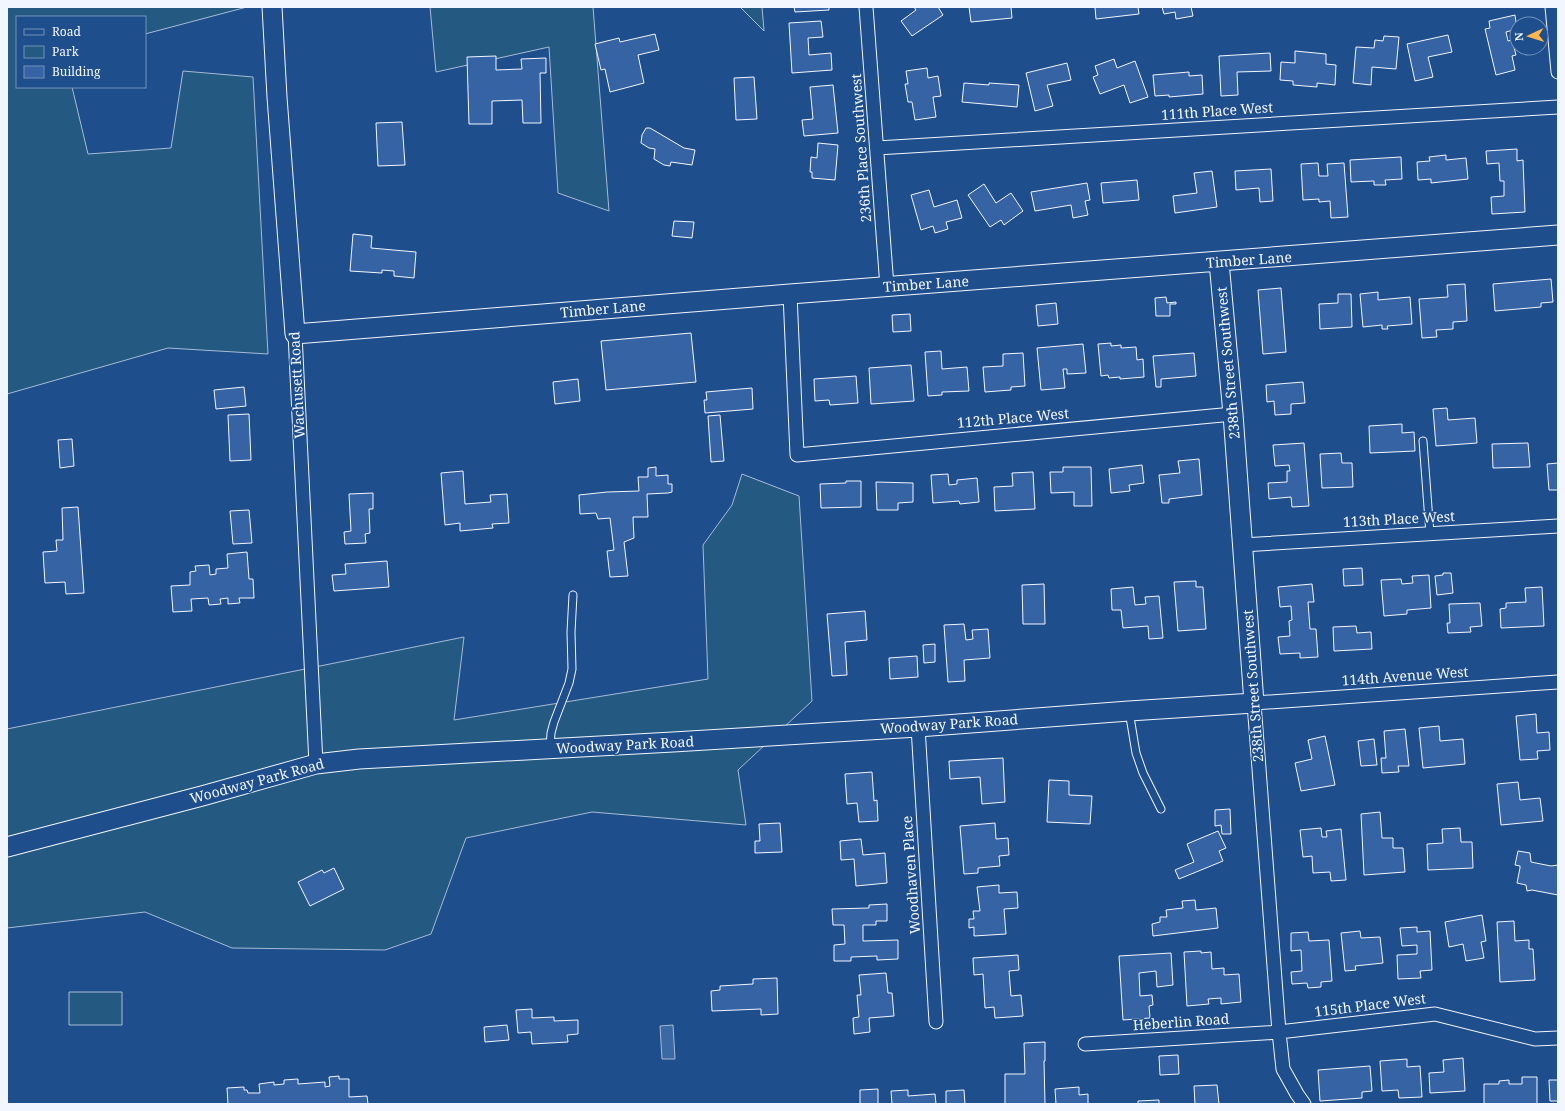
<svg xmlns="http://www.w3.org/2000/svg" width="1565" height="1111" viewBox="0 0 1565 1111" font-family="'Noto Serif',serif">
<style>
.green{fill:#245a82;stroke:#a8bbd7}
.water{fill:#3b69a3;stroke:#a8bbd7}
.building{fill:#3563a3;stroke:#f2f6ff}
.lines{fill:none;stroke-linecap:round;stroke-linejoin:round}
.lane-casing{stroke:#f2f6ff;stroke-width:9}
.street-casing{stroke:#f2f6ff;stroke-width:15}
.secondary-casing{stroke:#f2f6ff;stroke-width:21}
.lane{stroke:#1f4e8c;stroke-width:7}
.street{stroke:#1f4e8c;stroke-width:13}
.secondary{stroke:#1f4e8c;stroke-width:19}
.labels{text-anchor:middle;stroke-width:3;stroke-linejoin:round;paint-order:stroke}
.street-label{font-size:14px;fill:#f2f6ff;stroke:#1f4e8c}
</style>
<rect width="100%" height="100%" fill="#1f4e8c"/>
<path class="green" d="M7 7H247L145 34V17H17V87H72L88 154 171 148 183 71 253 77 268 354 168 348 7 394Z
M430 7H593L609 211 558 193 549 47 436 72Z
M740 7H762L764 31Z
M742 474 799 496 812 701 738 770 746 825 592 812 466 838 431 934 385 950 232 948 145 912 7 928V729L464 637 454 720 708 679 703 545 732 505Z
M69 992H122V1025H69Z"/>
<path class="water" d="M673 1025 675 1059H662L660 1026Z"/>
<path class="building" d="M794 7H829V10L795 12Z
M914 7H938L943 15 912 36 901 21 916 10Z
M969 7H1011L1012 18 971 22Z
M1095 7H1138L1139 14 1096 19Z
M1162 7H1191L1193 16 1176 19 1175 12 1164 14Z
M1515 15 1517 29 1506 32 1508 41 1512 40 1516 55 1512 56 1515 70 1496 75 1485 29 1490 28 1489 21Z
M821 21 823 37 808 38 809 55 831 53 832 70 792 73 789 23Z
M655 34 659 50 638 55 644 83 610 92 605 69 601 70 595 44 619 38 620 42Z
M1448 35 1452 52 1428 57 1433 77 1415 81 1407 44Z
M1384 36 1399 37 1396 69 1372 67 1371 85 1353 83 1356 47 1374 48 1375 40 1383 41Z
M1295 51 1326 54V64L1336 65 1335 85 1317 83V87L1293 85V81L1280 80 1281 62 1295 63Z
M1270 53 1271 71 1237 72 1238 95 1221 96 1219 56Z
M496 56V70L522 69 521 59 546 58V73H540L541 123H523L522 100 492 101V124H469L467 57Z
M1114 59 1117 68 1135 61 1148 97 1130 103 1124 85 1100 94 1093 77 1098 75 1095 66Z
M1067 63 1071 80 1047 85 1053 106 1035 111 1026 73Z
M927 68 928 78 938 76 941 96 933 97 936 117 915 120 912 102H908L905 84H908L906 71Z
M1189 72V76L1202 75 1203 94 1169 97V95L1155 96 1153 75Z
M754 77 757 119 736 120 734 78Z
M964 83 989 85V83L1019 85 1017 107 962 102Z
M833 85 838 133 804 136 802 120 813 119 810 87Z
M402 122 405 165 378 166 376 123Z
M646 128H650L684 148 695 150 692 165 671 162 670 166 664 165 654 159 655 149 649 148 641 143 642 135Z
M818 143 838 145 835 180 812 178V172H810L811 157 817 158Z
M1517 149V161L1523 160 1525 212 1492 214 1491 197 1504 196V181H1500L1499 163 1487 164 1486 151Z
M1446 155V160L1466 158 1468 179 1431 183V179L1418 180 1417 162 1430 161 1429 157Z
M1401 157 1402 179 1385 180 1386 185H1374V181L1351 182 1350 160Z
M1318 163 1319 176H1328L1327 164 1344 163 1348 217 1331 218 1330 201 1319 202V199L1303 200 1301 164Z
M1271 169 1273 201 1260 202 1259 188 1236 190 1235 171Z
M1212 171 1217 207 1175 213 1173 196 1197 193 1194 173Z
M1137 180 1139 200 1103 203 1101 183Z
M1087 183 1090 200 1085 201 1088 215 1073 218 1071 205 1035 211 1031 192Z
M984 184 996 203 1011 193 1023 211 1004 225 1001 220 990 227 968 195Z
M929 190 934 207 957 200 962 218 946 222 948 229 935 233 933 226 921 230 911 195Z
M674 221 694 222 692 238 672 236Z
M353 234 372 236 371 248 416 252 414 278 394 276V271L382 270V273L350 271Z
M1551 279 1553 302 1541 303V307L1495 311 1493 284Z
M1465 284 1467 321 1453 322V329L1436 330 1437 337 1422 338 1419 299 1448 297 1447 285Z
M1281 288 1286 352 1263 354 1258 290Z
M1378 292V300L1410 297 1412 324 1387 326 1388 329H1382V325L1363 327 1360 294Z
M1338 294H1351L1352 327 1320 329 1319 304 1338 303Z
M1166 297 1167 303 1176 302V304H1170V316H1156L1155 298Z
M1056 303 1058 324 1038 326 1036 305Z
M910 314 911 331 893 332 892 315Z
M691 333 696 382 606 390 601 341Z
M1111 343V346L1121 345V348L1136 347 1137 360 1143 359 1144 377 1120 379V377L1109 378 1108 375 1101 376 1098 344Z
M1083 344 1086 373 1067 374V369H1063L1065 388 1041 390 1037 348Z
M941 351 942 369 967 367 969 391 942 392V395L928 396 925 352Z
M1023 353 1025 386 1011 387V390L985 392 983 367 1003 366V354Z
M1194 353 1196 376 1161 379V387H1156L1153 356Z
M911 365 914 401 871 404 869 368Z
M856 376 858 403 830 405 829 400 815 401 814 379Z
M578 379 580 401 555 404 553 382Z
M1303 382 1305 403 1291 404V414L1275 415 1274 401 1267 402 1266 385Z
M244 387 246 406 216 409 214 390Z
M752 388 753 409 705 413 704 400H707L706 392Z
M1447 408 1448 420 1475 418 1477 443 1436 446 1433 409Z
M249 414 251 460 230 461 228 415Z
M720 415 724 461 711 462 708 416Z
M1402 424V433L1414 432 1415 451 1370 453 1369 426Z
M72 439 74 466 60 468 58 440Z
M1304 443 1309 506 1292 507 1291 497 1269 499 1268 483 1287 482V471H1290L1289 465 1275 466 1273 445Z
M1528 443 1530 467 1493 468 1492 444Z
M1341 453 1342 463H1352L1353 487 1322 488 1320 454Z
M1199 459 1202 495 1169 499V503H1162L1159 475 1180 473 1178 461Z
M1558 463V490H1549L1547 464Z
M1142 465 1144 483 1129 485 1130 491 1111 493 1109 469Z
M656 467V476L668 475V484H672V492L668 493 647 494 648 517H633L634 538 624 542 628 576 610 577 607 551 614 550 610 518 598 519 596 513 580 514 579 495 607 492 639 491 638 477H648V468Z
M1063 467H1091L1092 506H1074V492L1051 493 1050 472H1063Z
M463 471 465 504 491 502 490 495 507 494 509 523 492 524 493 528 460 531V523L445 525 441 473Z
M1033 472 1035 509 995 511 994 487 1013 486 1012 473Z
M948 474 949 485 957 484V480L977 478 979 502 960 504 959 501 933 503 931 475Z
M846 481H861V507L821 508 820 484 846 483Z
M876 482 913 483V502L898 503V510H877Z
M373 493V509H369L370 533 365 534 366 543 345 544 344 532 351 531 349 494Z
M78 507 84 593 66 594 65 582 45 583 43 552 57 551 56 540H63L62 508Z
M249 510 252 543 233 544 230 511Z
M247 552 249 579H253L254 598H239L240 603 228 604V598L220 599 221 604 209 605 208 598 191 599 192 611 173 612 171 586 190 585V572L196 571 195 566 209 565 210 575 216 574V569L228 568 227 554Z
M387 561 389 587 334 591 332 575 346 574 345 564Z
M1362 568 1363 585 1344 586 1343 569Z
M1443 573H1451L1453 593 1437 595 1435 576 1443 575Z
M1429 575 1431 608 1407 610V614L1384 616 1381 580 1401 579 1402 584 1413 583 1412 576Z
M1196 581V587H1203L1206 629 1178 631 1174 582Z
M1044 584 1045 624H1023L1022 585Z
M1312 584 1314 602H1308L1310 629H1316L1318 657 1300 658V653L1280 654 1278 637 1290 636 1289 621 1292 620 1291 606 1280 607 1278 587Z
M1133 587 1135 605 1146 604 1145 597 1159 596 1163 638 1149 639 1148 626 1123 628 1121 610H1112L1111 589Z
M1542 587 1544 626 1501 628 1500 609 1506 608V603L1526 602 1525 588Z
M1480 603 1482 626 1470 627 1471 632 1448 633 1447 623H1450L1449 604Z
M865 611 867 640 845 642 847 675 832 676 827 614Z
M964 624 966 640 973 639 972 630 988 629 990 658 964 660 965 681 948 682 944 625Z
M1356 626 1357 633 1371 632 1372 649 1334 651 1333 627Z
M935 644V662L924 663 923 645Z
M917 656 918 677 890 679 889 658Z
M1536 714 1537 733 1549 732 1550 750 1537 751 1538 759 1520 760 1516 716Z
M1439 726 1440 741 1463 739 1465 764 1423 768 1419 728Z
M1405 729 1409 766H1398L1399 772 1382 773 1381 758H1386L1384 731Z
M1325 736 1335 785 1301 791 1295 763 1312 759 1308 740Z
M1374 739 1377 765 1361 766 1358 741Z
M1003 758 1005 802 982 804 980 777 950 779 949 761Z
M872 772 874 801 877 800 878 821 859 822 857 803 847 804 845 774Z
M1049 780 1069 781V795L1092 796 1090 824 1047 822Z
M1518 782 1520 800 1540 798 1543 821 1501 825 1497 784Z
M1230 809 1231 834H1222L1221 825 1215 826V810Z
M1380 812 1382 838H1393V848H1403L1405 872 1364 875 1361 814Z
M780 823 782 852 755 853V841H760L759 824Z
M995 823 996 839 1008 838 1009 855 999 856 1000 866 978 868V873L964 874 960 826Z
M1321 828 1322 837H1327L1326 831 1341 829 1346 880 1331 881 1330 872 1313 873 1312 856 1303 857 1300 830Z
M1460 828 1461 842H1472L1473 868 1428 870 1427 844 1443 843 1442 829Z
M1218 831 1226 848 1219 851 1223 861 1179 879 1175 870 1194 862 1187 844Z
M861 839 863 855 885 853 887 883 856 886 854 859 841 860 840 841Z
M1518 851 1530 853 1531 862 1551 866 1558 865V895L1532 890 1527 891 1526 885 1517 883 1520 868V866L1515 865Z
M334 868 344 889 310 906 298 882 322 870 324 873Z
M999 885V893L1017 892 1018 908 1004 909 1006 934 974 936V927L969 928V919H974L973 911H980L977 887Z
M1195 900 1196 910 1216 908 1218 928 1153 936 1152 924 1160 922V917H1167L1166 910 1183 908 1182 901Z
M887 904V921H876V925H863V941L898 940V959L877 960V956L851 957V961H834V945L845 944 844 925H833L832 909 869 908V905Z
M1482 915 1486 941 1481 942 1484 958 1466 961 1463 944 1449 947 1445 922Z
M1514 921 1515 941 1529 940V949H1533L1535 980 1500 982 1497 922Z
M1417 927V932L1430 931 1432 970 1420 971 1421 978 1398 979 1397 955 1417 954V945L1402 946 1400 928Z
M1360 931 1361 938 1380 937 1383 963 1355 966 1356 970 1345 971 1341 933Z
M1308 932 1309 941 1329 940 1332 981 1321 982V987L1308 988 1307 983 1292 984 1291 972 1302 971 1301 950 1291 951V933Z
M1201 951V953L1211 952 1212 969 1224 968V975L1239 974 1241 1002 1221 1004V998L1208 999 1209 1004 1187 1006 1184 952Z
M1171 953 1173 985 1157 987 1156 971 1139 973 1140 996 1152 995 1153 1005 1149 1006 1150 1018 1123 1020 1119 956Z
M1018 955 1019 970 1009 971 1011 996 1021 995 1023 1016 995 1018 994 1007 985 1008 983 974 974 975 973 958Z
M886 973 888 993H892L894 1016 869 1018 870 1032 854 1034 853 1018 859 1017 857 995H861L859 975Z
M777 978 778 1014 761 1015V1009L712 1011 711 991 720 990V986L753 984V979Z
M532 1009V1018L554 1017V1021L578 1020V1034L567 1035 568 1042 532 1044 531 1032 518 1033 516 1010Z
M507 1025 509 1040 485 1042 484 1027Z
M1045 1042V1061H1044L1045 1104H1005V1074H1025L1024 1043Z
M1178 1055 1179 1074 1160 1075 1159 1056Z
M1463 1058 1465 1091 1430 1093 1429 1073 1444 1072 1443 1060Z
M1407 1059V1067L1420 1066 1422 1097 1399 1098 1398 1090 1382 1091 1380 1061Z
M1370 1066 1372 1091 1362 1092V1098L1320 1101 1318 1070Z
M339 1076V1079H349V1097L367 1096 368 1104H228L227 1088 244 1087V1090H247L248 1093H260L259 1084 274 1082V1085L284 1084V1080L298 1079V1084L325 1082V1087L330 1086 329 1077Z
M1522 1077H1537V1104H1484V1084H1499V1081L1509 1080V1084H1522Z
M1549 1080H1558V1101H1550Z
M1217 1085 1219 1104H1195L1194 1086Z
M1079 1087V1095L1088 1094V1104H1056L1055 1089Z
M878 1089V1104H860V1090Z
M908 1090V1096L935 1094 936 1104H892L891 1091Z
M964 1090 965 1104H946V1091Z
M1159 1100V1104H1138V1101Z"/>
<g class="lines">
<g class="lane-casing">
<path id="lane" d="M1423 441 1430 534
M1129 711 1136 753 1143 773 1161 809
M550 748 551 733 554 722 569 683 572 669 571 632 573 595"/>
</g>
<g class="street-casing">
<path id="street" d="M866 7 887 287
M1552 7 1558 72
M877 148 1558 107
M790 294 797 455 1233 414
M295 334 316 764
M1242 545 1558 526
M918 727 936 1022
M1085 1044 1279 1032 1435 1014 1535 1039 1558 1038
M1304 1104 1297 1094 1283 1069 1279 1032 1254 703 1558 682"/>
</g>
<g class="secondary-casing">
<path id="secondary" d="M272 7 277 97 295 334 790 294 1558 235
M7 847 202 796 316 764 359 759 673 742 918 727 1129 711 1254 703 1233 414 1219 262"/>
</g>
<use href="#lane" class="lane"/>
<use href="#street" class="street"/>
<use href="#secondary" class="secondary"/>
</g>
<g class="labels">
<g class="street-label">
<text transform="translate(1217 111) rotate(-4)" y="5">111th Place West</text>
<text transform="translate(861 148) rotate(-94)" y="5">236th Place Southwest</text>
<text transform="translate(1249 260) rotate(-4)" y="5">Timber Lane</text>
<text transform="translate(926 284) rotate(-4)" y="5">Timber Lane</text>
<text transform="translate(603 309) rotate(-5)" y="5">Timber Lane</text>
<text transform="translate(1228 363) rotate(-95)" y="5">238th Street Southwest</text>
<text transform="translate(297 385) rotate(-93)" y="5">Wachusett Road</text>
<text transform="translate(1013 418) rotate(-5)" y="5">112th Place West</text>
<text transform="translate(1399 519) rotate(-3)" y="5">113th Place West</text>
<text transform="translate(1405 676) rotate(-4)" y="5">114th Avenue West</text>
<text transform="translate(1253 686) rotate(-94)" y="5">238th Street Southwest</text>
<text transform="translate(949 724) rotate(-4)" y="5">Woodway Park Road</text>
<text transform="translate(625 745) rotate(-3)" y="5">Woodway Park Road</text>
<text transform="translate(257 781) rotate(-15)" y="5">Woodway Park Road</text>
<text transform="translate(911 875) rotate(-94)" y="5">Woodhaven Place</text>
<text transform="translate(1370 1005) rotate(-7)" y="5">115th Place West</text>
<text transform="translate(1181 1022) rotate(-4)" y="5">Heberlin Road</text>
</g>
</g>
<rect width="1565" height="1111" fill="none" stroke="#f2f6ff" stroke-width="16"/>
<rect x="16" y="16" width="130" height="72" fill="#1f4e8c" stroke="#7391ba"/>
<rect x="24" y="29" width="20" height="6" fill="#1f4e8c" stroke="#7391ba"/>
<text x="52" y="36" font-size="12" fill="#f2f6ff">Road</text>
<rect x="24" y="46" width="20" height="12" fill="#245a82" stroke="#7391ba"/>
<text x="52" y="56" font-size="12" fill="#f2f6ff">Park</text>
<rect x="24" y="66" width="20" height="12" fill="#3563a3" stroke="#7391ba"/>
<text x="52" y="76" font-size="12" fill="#f2f6ff">Building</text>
<g transform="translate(1529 36) rotate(266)"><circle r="19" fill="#1f4e8c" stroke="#7391ba"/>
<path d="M0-3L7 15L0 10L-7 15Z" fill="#ffb74d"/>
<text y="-6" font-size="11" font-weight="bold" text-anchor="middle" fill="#f2f6ff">N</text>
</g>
</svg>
